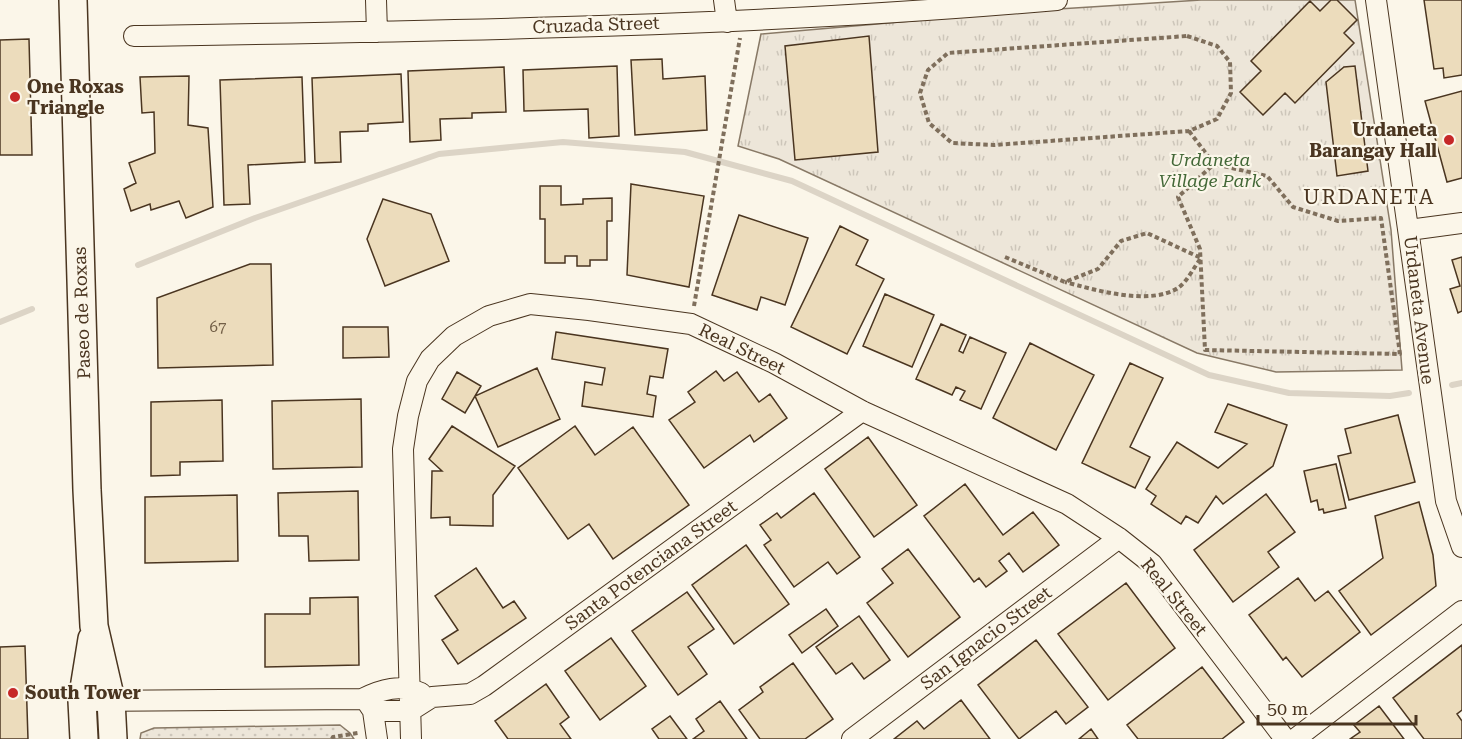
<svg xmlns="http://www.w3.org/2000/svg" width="1462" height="739" viewBox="0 0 1462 739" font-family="'Roboto Serif',serif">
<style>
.park{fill:url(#park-tufts);stroke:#887966;stroke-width:1.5}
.garden{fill:url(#garden-dots);stroke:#887966;stroke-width:1.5}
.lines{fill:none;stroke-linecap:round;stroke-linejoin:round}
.stream{stroke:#dcd4c6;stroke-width:6}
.building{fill:#ecdcbc;stroke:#4a3520;stroke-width:1.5}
.street-casing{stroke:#4a3520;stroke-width:22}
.secondary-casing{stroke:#4a3520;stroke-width:30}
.path{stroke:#7f6f5c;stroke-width:4;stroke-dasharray:4.5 3;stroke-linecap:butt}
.street{stroke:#fbf6e9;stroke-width:20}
.secondary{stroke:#fbf6e9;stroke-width:27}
.poi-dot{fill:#c62828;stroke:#fbf6e9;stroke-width:2}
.labels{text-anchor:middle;stroke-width:4.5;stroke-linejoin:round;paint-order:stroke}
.number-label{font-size:15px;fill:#725f47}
.street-label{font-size:18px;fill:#4a3520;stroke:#fbf6e9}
.poi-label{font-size:18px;font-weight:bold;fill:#4a3520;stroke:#fbf6e9;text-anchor:start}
.park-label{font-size:18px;font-style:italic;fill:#436837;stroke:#fbf6e9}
.quarter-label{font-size:21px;letter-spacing:1.5px;fill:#4a3520;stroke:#fbf6e9}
</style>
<defs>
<pattern id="park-tufts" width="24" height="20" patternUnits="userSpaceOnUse" patternTransform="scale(1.5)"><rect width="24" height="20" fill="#ede6d9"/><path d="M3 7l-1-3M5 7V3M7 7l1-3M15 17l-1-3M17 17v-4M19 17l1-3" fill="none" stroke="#cdc6ba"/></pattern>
<pattern id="garden-dots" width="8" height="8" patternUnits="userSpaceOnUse" patternTransform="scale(1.5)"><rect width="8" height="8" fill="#ede6d9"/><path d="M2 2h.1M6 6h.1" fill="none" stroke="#cdc6ba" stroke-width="1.8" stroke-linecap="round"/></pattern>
</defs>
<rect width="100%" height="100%" fill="#fbf6e9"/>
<path class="park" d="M1201 0H1355L1391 230 1402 370 1276 372 1197 353 779 159 738 146 761 34 1027 11Z"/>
<path class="garden" d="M340 725 350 733 354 739H140L141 733 154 728Z"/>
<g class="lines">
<path class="stream" d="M138 265 255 218 439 154 563 142 685 152 792 181 1209 375 1289 393 1390 396 1409 393
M0 322 32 309
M1452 385 1462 383"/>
</g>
<path class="building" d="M1331 0H1337L1357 20 1344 33 1354 43 1295 103 1285 93 1263 115 1240 92 1261 71 1251 61 1310 1 1320 11Z
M1424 0H1462V75L1444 78 1443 68 1434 69Z
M869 36 878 152 795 160 785 46Z
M29 39 32 155H0V40Z
M662 59 663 79 705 76 707 130 635 135 631 60Z
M617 66 619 136 589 138 588 109 524 111 523 70Z
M1355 66 1368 171 1337 176 1326 82 1344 67Z
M504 67 506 112 472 113V118L440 119 441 140 410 142 408 71Z
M401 74 403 122 368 124V131L340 132 341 162 315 163 312 78Z
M189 76 188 125 208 128 213 207 186 218 179 201 151 210 150 204 131 211 124 189 136 183 129 163 155 153 154 112 142 113 140 77Z
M302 77 305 162 248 165 250 204 224 205 220 80Z
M1462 91V178L1447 182 1425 101Z
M631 184 704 196 689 287 627 275Z
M540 186H561V205L583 204V199L612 198V221H607V260H590V266H577V256H565V263H545V219H540Z
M383 199 431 214 449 261 385 286 367 239Z
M739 215 808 238 785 305 761 297 757 310 712 295Z
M840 226 868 240 856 265 884 279 847 354 791 327Z
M1462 257V311L1458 313 1450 289 1460 286 1452 260Z
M250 264H271L273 365 158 368 157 298Z
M885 294 934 315 912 367 863 346Z
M941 324 966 335 959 351 963 353 970 337 1006 353 981 409 960 400 965 391 956 387 952 395 916 379Z
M343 327H388L389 357 343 358Z
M556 332 668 349 663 378 650 376 647 394 656 396 653 417 582 406 585 382 602 385 605 368 552 359Z
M1030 343 1094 375 1056 450 993 418Z
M1130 363 1163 378 1130 447 1150 457 1135 488 1082 463Z
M537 368 560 419 498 447 475 396Z
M716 371 724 381 737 372 759 402 770 394 787 418 754 442 750 435 704 468 669 420 695 402 688 392Z
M457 372 481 386 465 413 442 399Z
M361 399 362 467 273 469 272 401Z
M222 400 223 461 180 462V475L151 476V402Z
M1228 404 1287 425 1273 466 1223 504 1216 496 1198 523 1186 516 1181 524 1151 504 1156 496 1146 489 1177 442 1218 468 1247 444 1215 432Z
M1398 415 1415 482 1349 500 1338 456 1351 453 1345 429Z
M452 426 515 466 493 495V526L450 525V517L431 518 432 471H442L429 459Z
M575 426 595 455 633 427 689 505 613 559 589 524 568 539 518 468Z
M868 437 917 505 874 537 825 469Z
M1336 464 1346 508 1324 513 1323 509 1319 510 1317 500 1311 502 1304 471Z
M965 484 1003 535 1033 512 1059 545 1023 572 1009 553 999 561 1007 571 986 587 979 578 974 582 924 516Z
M358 491 359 560 309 561 308 536H279L278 493Z
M814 493 860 557 837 574 828 562 794 587 764 545 771 540 760 525 777 513 781 518Z
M1266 494 1295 532 1268 552 1279 567 1233 602 1194 550Z
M237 495 238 561 145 563V497Z
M1419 502 1433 555 1436 586 1371 635 1339 591 1383 558 1375 516Z
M746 545 789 604 734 644 692 585Z
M908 549 960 617 908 657 867 603 893 583 882 569Z
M476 568 503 608 514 601 526 618 458 664 442 640 458 630 435 596Z
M1298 578 1315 601 1328 591 1360 632 1302 677 1286 657 1283 660 1249 615Z
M1126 583 1175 648 1108 700 1058 634Z
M687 592 714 629 688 647 707 674 678 695 632 631Z
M358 597 359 665 265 667V614H310V598Z
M826 609 838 626 802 653 789 635Z
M859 616 890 660 864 679 852 663 836 674 816 647Z
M611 638 646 686 600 720 565 671Z
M1036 640 1088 707 1066 724 1056 711 1019 739 978 685Z
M1462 645V710L1457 714 1462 721V739H1424L1393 698Z
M25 646 28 739H0V647Z
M793 663 833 719 805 739H760L739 710 763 692 760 687Z
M1202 667 1244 722 1222 739H1138L1127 725Z
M546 684 569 717 560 724 571 739H508L495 721Z
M961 700 990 739H894L917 721 924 729Z
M720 701 747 739H693L704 731 696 719Z
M1379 706 1404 739H1350L1360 732 1354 725Z
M670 716 687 739H659L652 729Z
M1091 729 1098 739H1079Z"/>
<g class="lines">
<g class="street-casing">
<path id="street" d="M376 0 377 32
M724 0 727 22
M1376 0 1446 501 1462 547
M134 36C442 31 750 27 1057 0
M1409 230 1462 223
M82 701 362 699C382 689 400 684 421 693
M367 702 373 711 377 739
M373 711H410L432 697 470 694 484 686 862 411
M411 739 403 449 408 416 417 381 430 359 454 336 489 316 530 304 589 310 691 324 774 363 862 411 1067 504 1119 538 1152 564 1285 739
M852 739 1119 538
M1295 739 1462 611"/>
</g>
<g class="secondary-casing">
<path id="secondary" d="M73 0 87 490 94 626 111 700 113 739
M84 739 82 701 92 639"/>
</g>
<path class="path" d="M1187 36 1217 46 1230 62 1231 93 1217 119 1189 131 994 145 952 143 929 123 920 93 928 70 948 53Z
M1189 131 1214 164 1178 197 1200 249 1205 350 1400 354 1381 218 1338 221 1293 207 1267 176 1214 164
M1005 257 1065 282 1098 269 1121 241 1147 233 1201 258C1194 267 1187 282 1178 288 1149 306 1095 290 1065 282
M694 306 740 38
M332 739 333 737 358 733"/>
<use href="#street" class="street"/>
<use href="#secondary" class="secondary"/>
</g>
<g class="poi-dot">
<circle cx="15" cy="97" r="6"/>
<circle cx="1449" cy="140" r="6"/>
<circle cx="13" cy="693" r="6"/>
</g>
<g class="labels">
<g class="number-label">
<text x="218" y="332">67</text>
</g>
<g class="street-label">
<text transform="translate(596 25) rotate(-2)" y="6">Cruzada Street</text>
<text transform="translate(1419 310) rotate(83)" y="6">Urdaneta Avenue</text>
<text transform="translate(82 313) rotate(-92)" y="6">Paseo de Roxas</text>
<text transform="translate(742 349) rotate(26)" y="6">Real Street</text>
<text transform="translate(651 565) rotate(-36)" y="6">Santa Potenciana Street</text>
<text transform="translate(1174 597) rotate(51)" y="6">Real Street</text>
<text transform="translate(986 638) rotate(-37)" y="6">San Ignacio Street</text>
</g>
<g class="poi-label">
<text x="27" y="93">One Roxas<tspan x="27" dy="21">Triangle</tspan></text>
<text x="1437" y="136" text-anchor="end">Urdaneta<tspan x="1437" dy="21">Barangay Hall</tspan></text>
<text x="25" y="699">South Tower</text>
</g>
<g class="park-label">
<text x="1210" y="166">Urdaneta<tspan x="1210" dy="21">Village Park</tspan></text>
</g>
<g class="quarter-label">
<text x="1369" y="204">URDANETA</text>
</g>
</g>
<path d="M1258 715v9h158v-9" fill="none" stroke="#4a3520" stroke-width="3"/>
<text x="1267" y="715" font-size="18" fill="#4a3520" stroke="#fbf6e9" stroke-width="4.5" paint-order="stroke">50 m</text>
</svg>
